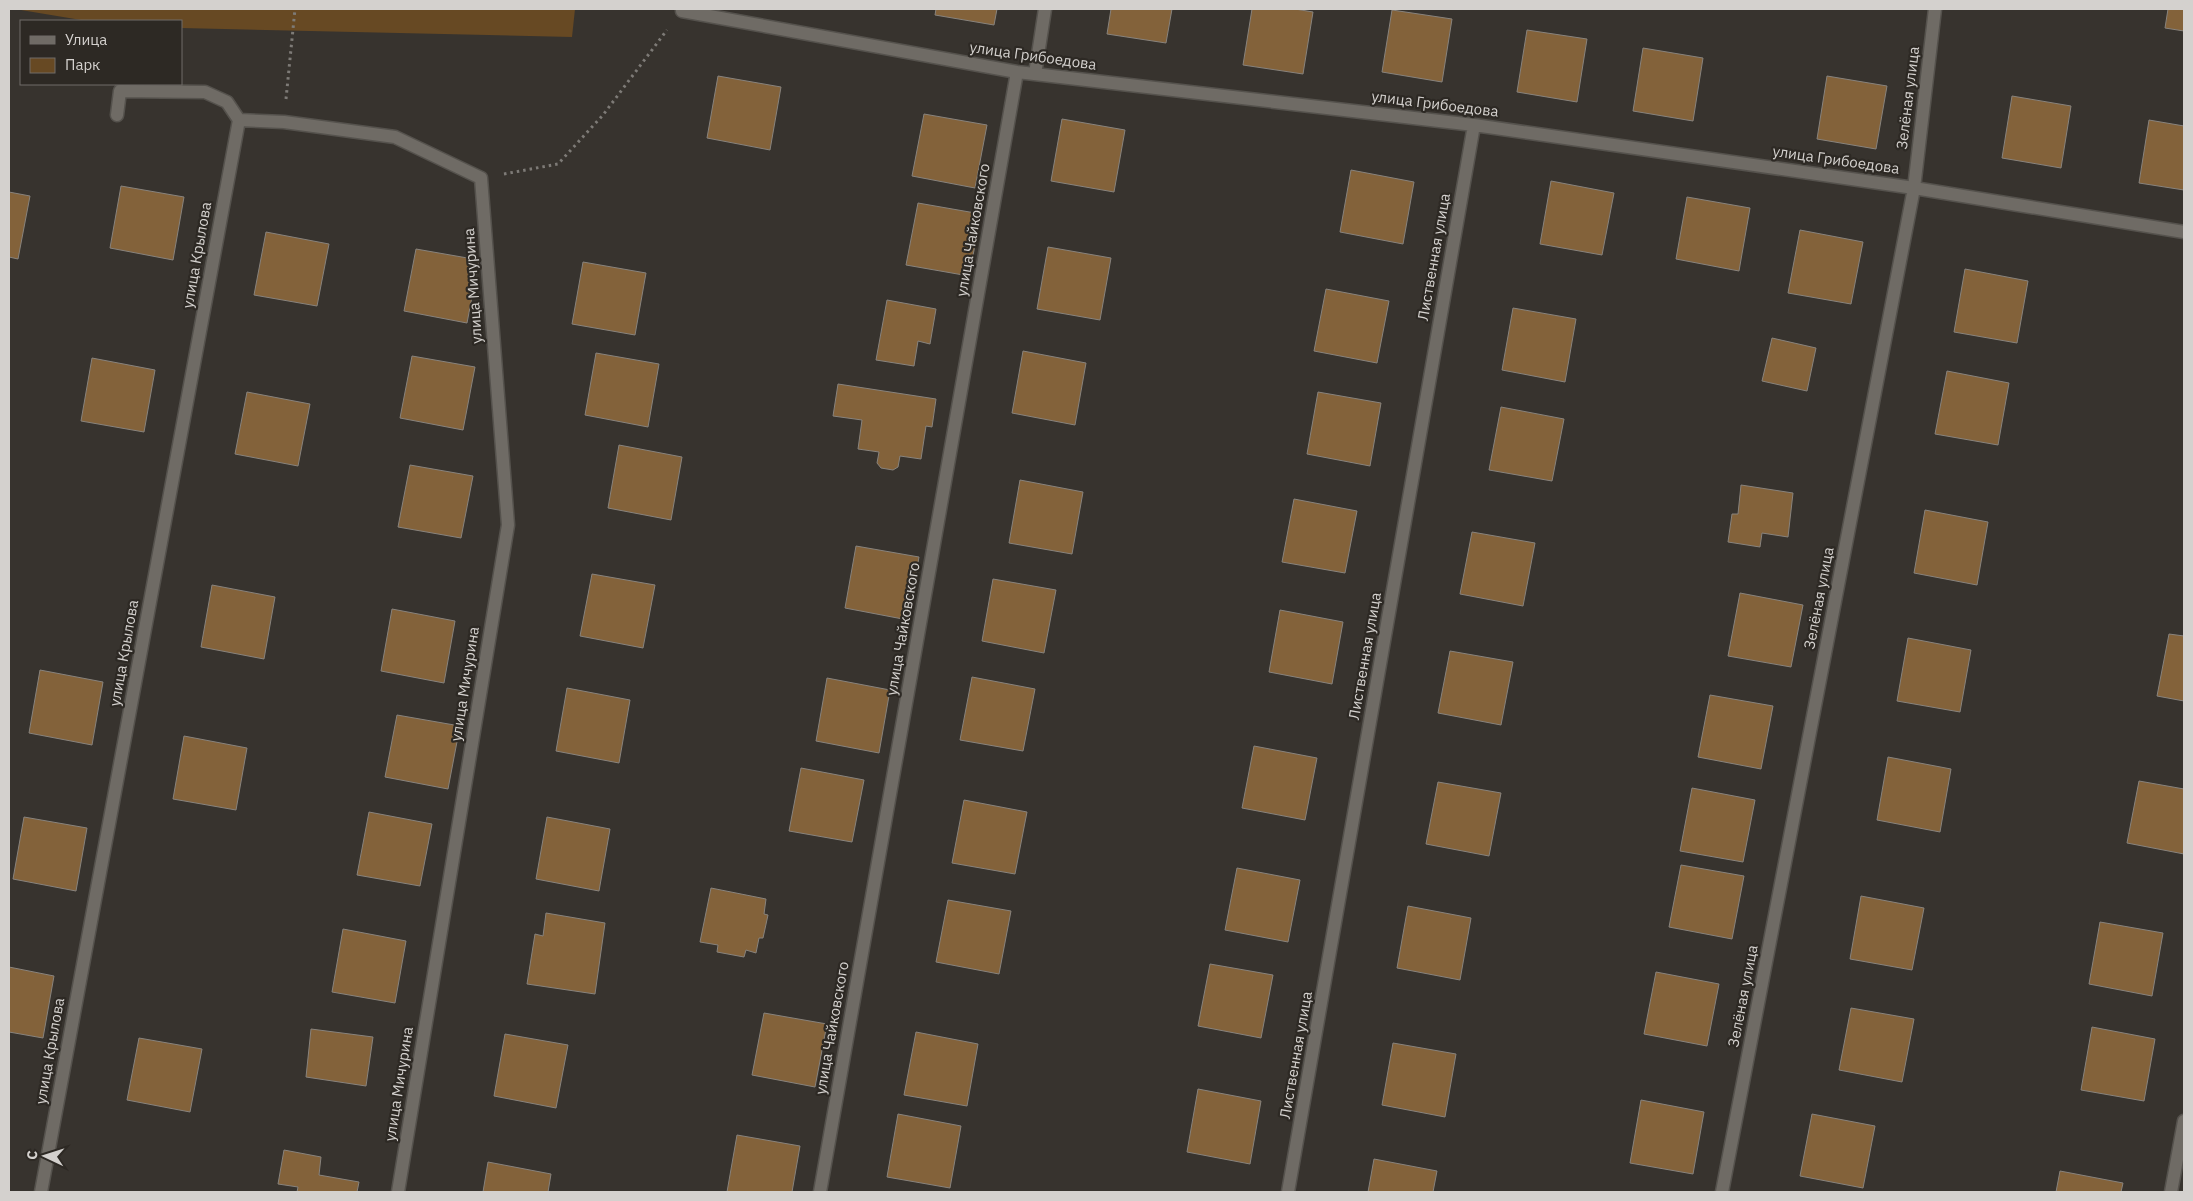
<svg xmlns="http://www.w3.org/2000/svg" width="2193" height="1201" viewBox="0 0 2193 1201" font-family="'IBM Plex Sans',sans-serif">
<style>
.green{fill:#674923}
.building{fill:#83623a;stroke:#88837d}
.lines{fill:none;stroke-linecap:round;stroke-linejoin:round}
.minor-casing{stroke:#55524d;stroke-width:15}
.path{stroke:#7e7b77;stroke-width:3;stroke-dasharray:2.5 4;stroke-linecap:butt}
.minor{stroke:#6f6b65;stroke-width:12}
.labels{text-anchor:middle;stroke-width:4.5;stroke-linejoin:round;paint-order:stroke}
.street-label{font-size:15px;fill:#d4d1ce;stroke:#2d2924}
</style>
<rect width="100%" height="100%" fill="#37332e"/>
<path class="green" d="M15 9H575L572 37 181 28V21H87Z"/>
<path class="building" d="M936 9H997L994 25 935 15Z
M1111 9H1172L1166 43 1107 34Z
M1252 9H1295L1313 12 1303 74 1243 65Z
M2168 9H2184V31L2165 28Z
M1392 10 1452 19 1442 82 1382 72Z
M1527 30 1587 39 1577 102 1517 92Z
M1643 48 1703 58 1693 121 1633 111Z
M718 76 781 87 770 150 707 138Z
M1827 76 1887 86 1876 149 1817 139Z
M2012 96 2071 106 2061 168 2002 158Z
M924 114 987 125 975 188 912 176Z
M1062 119 1125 130 1114 192 1051 181Z
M2149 120 2184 126V190L2139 183Z
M1351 170 1414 182 1403 244 1340 232Z
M1551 181 1614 193 1602 255 1540 244Z
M121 186 184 197 173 260 110 248Z
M9 192 30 196 18 259 9 257Z
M1687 197 1750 208 1739 271 1676 259Z
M918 203 981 214 969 276 906 265Z
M1800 230 1863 242 1851 304 1788 293Z
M266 232 329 244 317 306 254 295Z
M1048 247 1111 258 1100 320 1037 309Z
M416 249 479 260 467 323 404 311Z
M583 262 646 273 635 335 572 324Z
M1965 269 2028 281 2017 343 1954 332Z
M1326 289 1389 301 1377 363 1314 351Z
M887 300 936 309 930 344 918 341 914 366 876 360Z
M1513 308 1576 319 1565 382 1502 370Z
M1772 338 1816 348 1807 391 1762 381Z
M1023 351 1086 363 1075 425 1012 413Z
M596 353 659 364 648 427 585 415Z
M412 356 475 367 463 430 400 418Z
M92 358 155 370 144 432 81 421Z
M1947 371 2009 383 1998 445 1935 434Z
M838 384 936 399 932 427 926 426 921 459 900 456 898 467 893 470 881 468 877 463 879 452 858 449 862 420 833 416Z
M247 392 310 404 298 466 235 454Z
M1318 392 1381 403 1370 466 1307 454Z
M1501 407 1564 419 1552 481 1489 470Z
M619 445 682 457 671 520 608 508Z
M410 465 473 476 461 538 398 527Z
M1020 480 1083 492 1072 554 1009 543Z
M1741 485 1793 493 1788 537 1762 533 1760 547 1728 542 1732 514H1738Z
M1294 499 1357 511 1345 573 1282 562Z
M1925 510 1988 522 1977 585 1914 573Z
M1472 532 1535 543 1523 606 1460 594Z
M856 546 919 557 908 620 845 608Z
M592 574 655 585 643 648 580 636Z
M993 579 1056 590 1044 653 982 641Z
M212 585 275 597 264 659 201 647Z
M1740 593 1803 605 1791 667 1728 656Z
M392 609 455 621 444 683 381 671Z
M1280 610 1343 622 1332 684 1269 672Z
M2169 634 2184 636V701L2157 696Z
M1908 638 1971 650 1960 712 1897 701Z
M1450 651 1513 662 1501 725 1438 713Z
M40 670 103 682 92 745 29 733Z
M972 677 1035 689 1023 751 960 740Z
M827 678 890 690 879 753 816 741Z
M567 688 630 700 619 763 556 751Z
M1710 695 1773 706 1761 769 1698 757Z
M397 715 460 726 448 789 385 777Z
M184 736 247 748 236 810 173 799Z
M1254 746 1317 758 1305 820 1242 808Z
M1888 757 1951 769 1940 832 1877 820Z
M801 768 864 780 852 842 789 831Z
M2139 781 2184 789V854L2127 843Z
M1438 782 1501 793 1489 856 1426 844Z
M1692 788 1755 800 1743 862 1680 851Z
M964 800 1027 812 1015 874 952 863Z
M369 812 432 824 420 886 357 875Z
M24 817 87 828 76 891 13 879Z
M547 817 610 829 599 891 536 879Z
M1681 865 1744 876 1732 939 1669 927Z
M1237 868 1300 880 1288 942 1225 930Z
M711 888 766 899 764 914 768 915 763 938H759L756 953 746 950 744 957 717 952 718 945 700 942Z
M1861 896 1924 908 1912 970 1850 959Z
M948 900 1011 911 999 974 936 962Z
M1408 906 1471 918 1460 980 1397 968Z
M546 913 605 923 595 994 527 984 535 934 543 936Z
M2100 922 2163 933 2152 996 2089 984Z
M343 929 406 941 395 1003 332 992Z
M1210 964 1273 975 1261 1038 1198 1026Z
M9 967 54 976 43 1038 9 1032Z
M1656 972 1719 984 1707 1046 1644 1034Z
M1851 1008 1914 1019 1902 1082 1839 1070Z
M764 1013 827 1024 815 1087 752 1075Z
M2092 1027 2155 1039 2144 1101 2081 1090Z
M311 1029 373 1037 366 1086 306 1077Z
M916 1032 978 1044 967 1106 904 1095Z
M505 1034 568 1045 556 1108 494 1096Z
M139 1038 202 1049 190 1112 127 1100Z
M1393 1043 1456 1054 1445 1117 1382 1105Z
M1198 1089 1261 1101 1250 1164 1187 1152Z
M1641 1100 1704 1112 1693 1174 1630 1163Z
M898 1114 961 1126 950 1188 887 1177Z
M1812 1114 1875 1126 1863 1188 1800 1176Z
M737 1135 800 1146 792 1192H727Z
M284 1150 321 1157 319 1175 359 1182 357 1192H297L298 1187 278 1184Z
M1374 1159 1437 1171 1433 1192H1368Z
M488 1162 551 1174 548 1192H483Z
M2060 1171 2123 1183 2121 1192H2056Z"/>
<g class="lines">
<g class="minor-casing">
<path id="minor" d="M682 11 1017 72 1474 125 1914 188 2184 232
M1035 74 1045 9
M117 115 120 91 205 92 227 102 239 120 284 122 395 137 481 178 508 525 398 1192
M41 1192 239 120
M820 1192 1017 72
M1288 1192 1474 125
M1722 1192 1914 188 1935 9
M2171 1192 2184 1121"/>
</g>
<path class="path" d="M286 99 295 9
M504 174 558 164 603 115 667 30"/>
<use href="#minor" class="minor"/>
</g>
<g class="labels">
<g class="street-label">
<text transform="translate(1033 56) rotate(8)" y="5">улица Грибоедова</text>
<text transform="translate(1908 98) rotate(-83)" y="5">Зелёная улица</text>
<text transform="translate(1435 104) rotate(7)" y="5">улица Грибоедова</text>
<text transform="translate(1836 160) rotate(8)" y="5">улица Грибоедова</text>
<text transform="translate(973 230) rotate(-80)" y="5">улица Чайковского</text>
<text transform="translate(197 255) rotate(-80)" y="5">улица Крылова</text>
<text transform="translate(1434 257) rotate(-80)" y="5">Лиственная улица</text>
<text transform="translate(473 286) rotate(-94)" y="5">улица Мичурина</text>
<text transform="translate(1819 598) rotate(-79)" y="5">Зелёная улица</text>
<text transform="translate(903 629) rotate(-80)" y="5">улица Чайковского</text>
<text transform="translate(124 653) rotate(-80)" y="5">улица Крылова</text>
<text transform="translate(1365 656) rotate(-80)" y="5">Лиственная улица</text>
<text transform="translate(465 684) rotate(-81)" y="5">улица Мичурина</text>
<text transform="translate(1743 996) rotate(-79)" y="5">Зелёная улица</text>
<text transform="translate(832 1028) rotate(-80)" y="5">улица Чайковского</text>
<text transform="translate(50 1051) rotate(-80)" y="5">улица Крылова</text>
<text transform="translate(1296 1055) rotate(-80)" y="5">Лиственная улица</text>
<text transform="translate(399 1084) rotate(-81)" y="5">улица Мичурина</text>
</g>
</g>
<rect width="2193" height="1201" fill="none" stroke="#d4d1ce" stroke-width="20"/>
<rect x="20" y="20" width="162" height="65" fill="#2d2924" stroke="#706c68"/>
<rect x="30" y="36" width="25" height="8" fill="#6f6b65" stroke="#706c68"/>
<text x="65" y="45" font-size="15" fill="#d4d1ce">Улица</text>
<rect x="30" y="58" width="25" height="15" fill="#674923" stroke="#706c68"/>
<text x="65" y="70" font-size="15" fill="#d4d1ce">Парк</text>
<g transform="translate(45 1156) rotate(274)" stroke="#2d2924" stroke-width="4" paint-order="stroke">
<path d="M0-4L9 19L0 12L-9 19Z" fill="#d4d1ce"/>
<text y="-8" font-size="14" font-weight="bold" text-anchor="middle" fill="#d4d1ce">С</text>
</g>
</svg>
